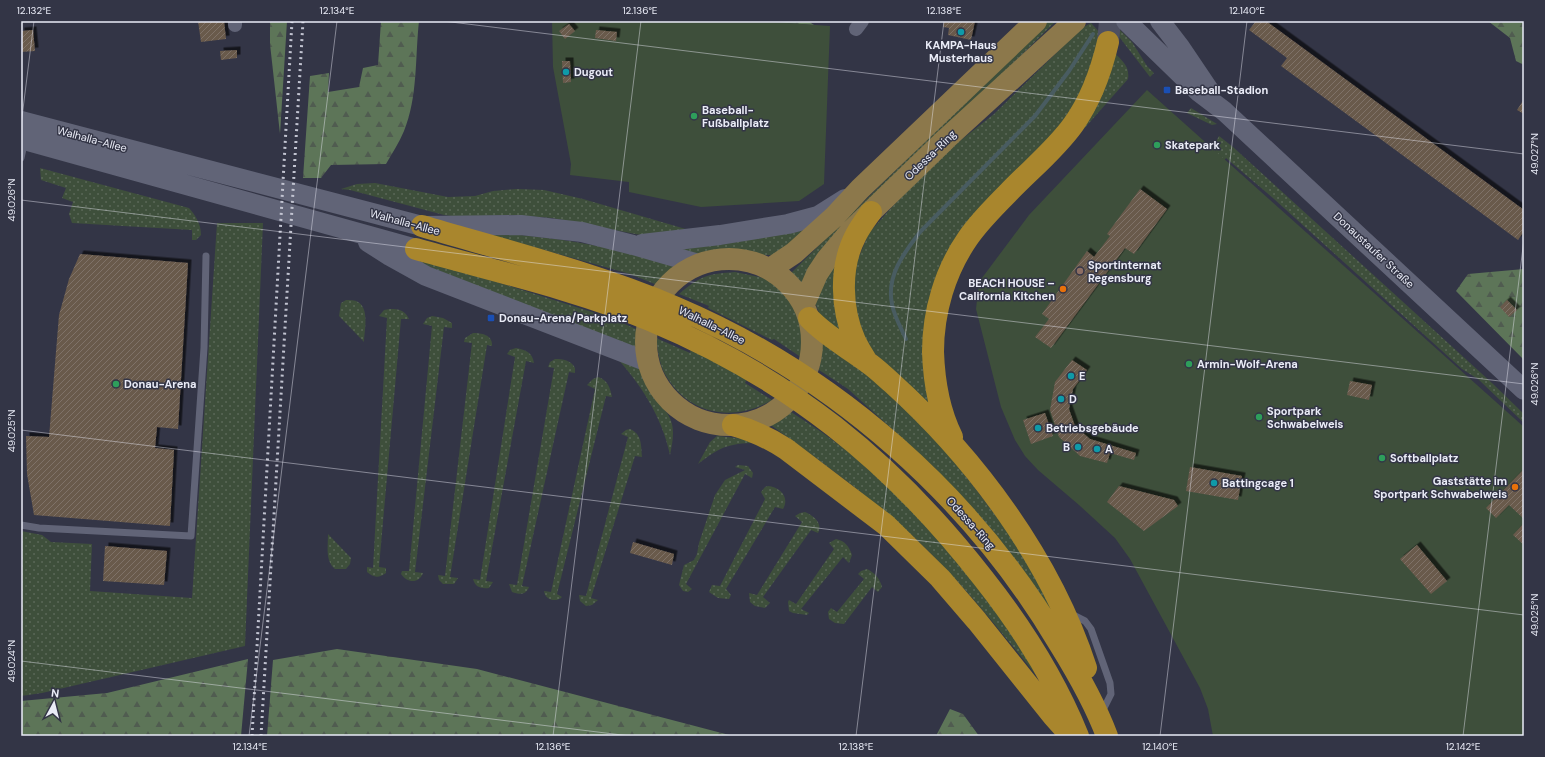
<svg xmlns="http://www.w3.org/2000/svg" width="1545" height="757" viewBox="0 0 1545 757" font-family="'DM Sans',sans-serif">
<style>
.grass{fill:url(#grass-dots)}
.forest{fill:url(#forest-firs)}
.garden{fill:#3e4f3b}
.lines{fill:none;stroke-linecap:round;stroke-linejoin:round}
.stream{stroke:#495c61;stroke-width:4}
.building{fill:url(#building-hatch);filter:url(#shadow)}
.highway-tunnel{stroke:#4e5061;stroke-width:22;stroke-dasharray:22 11;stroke-linecap:butt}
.lane{stroke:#616477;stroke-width:7}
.street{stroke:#616477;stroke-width:14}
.secondary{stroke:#616477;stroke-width:20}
.primary{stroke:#8c784b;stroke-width:22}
.highway{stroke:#a9862d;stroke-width:22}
.rail{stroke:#c2c4d1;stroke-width:3;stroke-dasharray:2 4;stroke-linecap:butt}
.ticks{fill:none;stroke:#eaecf7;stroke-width:1;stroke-opacity:0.45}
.culture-dot{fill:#0f9aa8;stroke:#333546;stroke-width:1.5}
.transit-dot{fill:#1a4fb4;stroke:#333546;stroke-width:1.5}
.leisure-dot{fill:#2e9e5b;stroke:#333546;stroke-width:1.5}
.education-dot{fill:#8d6e63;stroke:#333546;stroke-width:1.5}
.food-dot{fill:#e8710a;stroke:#333546;stroke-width:1.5}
.labels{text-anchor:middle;stroke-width:3;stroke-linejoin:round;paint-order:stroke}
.poi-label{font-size:11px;font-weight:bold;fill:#eaecf7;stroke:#333546;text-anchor:start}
.street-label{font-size:11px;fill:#eaecf7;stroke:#333546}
.neatline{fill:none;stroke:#eaecf7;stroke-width:1.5}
.ticks-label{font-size:10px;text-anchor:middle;fill:#eaecf7}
</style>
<defs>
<pattern id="grass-dots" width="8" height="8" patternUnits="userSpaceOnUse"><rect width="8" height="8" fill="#3e4f3b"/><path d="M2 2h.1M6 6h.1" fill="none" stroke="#5a6858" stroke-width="1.8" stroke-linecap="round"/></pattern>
<pattern id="forest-firs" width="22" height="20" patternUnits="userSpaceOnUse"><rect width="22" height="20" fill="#5d7558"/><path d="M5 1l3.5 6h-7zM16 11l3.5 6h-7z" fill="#505c50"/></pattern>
<pattern id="building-hatch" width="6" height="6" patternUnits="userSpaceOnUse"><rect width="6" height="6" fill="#695a4c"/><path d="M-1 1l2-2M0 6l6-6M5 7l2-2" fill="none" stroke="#7f7267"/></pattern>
<filter id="shadow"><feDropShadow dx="3.5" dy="-3.5" stdDeviation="0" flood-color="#0009"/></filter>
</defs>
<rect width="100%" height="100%" fill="#333546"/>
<path class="grass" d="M1048 21H1056L843 230 803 284 791 273Z
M1091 23 1101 34 1098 51 1073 111 945 267 942 423 892 369 872 351 861 331 853 309V271L869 233 907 190 951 148 994 114 1082 28Z
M1118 28 1132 42 1147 66 1154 73 1150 77 1117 34V29Z
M1114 52C1122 61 1130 66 1128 79L1082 131Z
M1191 108 1217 124 1212 125 1187 113Z
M1219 136 1233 147 1492 383 1524 414V423L1478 379 1462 369 1274 199 1226 158 1211 177 1199 174Z
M40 168 189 208C196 216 201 224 201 235L196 240H192V230L72 223 69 214 73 202 62 198 66 188 41 180Z
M375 183 448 197 475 196 493 191 517 189 544 190 583 199 689 230 651 237 552 218 510 215 460 217 444 215 350 190 341 189 357 184Z
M217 223H263L245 646 42 693 21 696V531L42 535 51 542 92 544 90 591 192 598Z
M816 225 773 255H761L741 250H725L708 252 695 256 651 246Z
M484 233C550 235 615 247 678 265L657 285 630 274Z
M847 244 852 343 823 322 815 303 816 288Z
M405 253 611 318 636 329V350L415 261Z
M735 272 764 278H776L785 285 795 298 807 330V349L805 360 774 339 772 340 708 308 709 306 679 294C700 276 707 274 735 272Z
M346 300C350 300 355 300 358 302 370 309 364 332 364 342L339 316 341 303Z
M390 309C399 309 405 310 409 319H401L379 567 386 568V573C379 578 374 578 367 572V567L373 568 387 318 379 316 384 310Z
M432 316 443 318 452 323V328L444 327 415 572 423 573C419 584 407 583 401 574L402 571H409L432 326 423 324 427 318Z
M473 333C482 333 493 335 492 346L487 345 450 577 458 578 454 584H443L439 580 438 575 445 576 472 343 464 342 465 338Z
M656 338 690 353 691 349 747 379 745 383 772 400C733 423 688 415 665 374 659 363 658 350 656 338Z
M822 338 927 425 1024 553 1072 649 989 529 935 468 848 389 819 370 822 354Z
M516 348C526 350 532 352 534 363L526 361 486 581 493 582 489 588C481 589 475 587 473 579L480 580 515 357 507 354 510 350Z
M612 353 638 365C642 374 645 385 651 393 655 401 662 406 667 413 676 426 673 440 670 455 662 416 639 381 612 353Z
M555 359C563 359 571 360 575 368V373L569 372 522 586 529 587C526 595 520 595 512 592L509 584 517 585 554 368 548 367 550 362Z
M598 377C608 380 610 388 612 397L606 396 557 594 562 597C556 603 545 600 544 591L551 592 595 389 587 385 593 379Z
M785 408 820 431 875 471 921 516 991 600 1048 690C1001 632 955 572 898 523 856 486 809 453 764 420Z
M630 429C642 434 641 445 642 457L635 456 591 598 598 600 592 605 586 606 580 601 579 595 586 596 628 437 621 434 626 430Z
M717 436 746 439 761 443C731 443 722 445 698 464L710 442Z
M738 465 748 466 753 473 752 478 745 474 686 584 692 589 688 592 683 591 679 585 684 565 694 560 697 554 699 543 715 495 725 480 745 470 735 467Z
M768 486C780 487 790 497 783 509L775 507 726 589 731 595 729 599 718 598 709 592 712 585 720 586 765 499 761 492 765 487Z
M805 512C814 516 823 523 818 533L811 530 763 597 770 603 765 608 755 606 750 602 749 593 757 595 802 522 795 516 800 513Z
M328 534 351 558 350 564 346 569H335C325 561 328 546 328 534Z
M836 539C845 541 849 546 852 555L849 563 843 557 801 609 809 613 807 615 793 613 789 611 788 602 789 600 796 604 834 549 829 543Z
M867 569C875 573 880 579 882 587L878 592 872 587 844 624 835 623 829 619 828 612 831 608 837 612 864 579 858 574 861 571Z"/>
<path class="forest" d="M270 21H287L280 134 270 44Z
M381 21H419C415 57 418 97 404 131 399 143 392 153 386 164L331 165 321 178H303L310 76 329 73 328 92 359 87 363 68 378 65Z
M757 21H808L814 25Z
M1488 21H1524V65L1516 61 1510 38Z
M1524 269V360L1456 291 1468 274Z
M337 649 477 669 733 736H267L273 660Z
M248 659 241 736H21V701L107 693Z
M950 709 963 714 979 736H938L937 734Z"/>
<path class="garden" d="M552 21H757L830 26 824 184 799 201 701 207 629 192V182L570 175 571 164 553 67Z
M1147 90 1524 427V736H1213L1208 709 1200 688 1130 559 1115 538 1079 505 1038 470 1025 456 1015 440 1001 407 976 309 979 282 1029 215Z"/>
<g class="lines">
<path class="stream" d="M906 339C901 328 894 316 892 304 886 276 904 253 920 232L1035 116 1069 71 1093 34"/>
</g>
<path class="building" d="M198 21H224L226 39 201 42Z
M944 21H975L971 40 948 35 949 28 943 27Z
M1256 21H1266L1524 210V231L1518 240 1281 66 1287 58 1249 30Z
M569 24 575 31 565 39 559 31Z
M33 30 35 51 21 52V31Z
M596 30 617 32 616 41 595 38Z
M237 50V58L221 60 220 51Z
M562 61H570L571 82 563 83Z
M1524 99V114L1517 110Z
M1140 189 1167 209 1134 254 1125 248 1051 348 1035 337 1049 319 1042 314 1087 251 1094 257 1110 236 1107 234Z
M80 254 188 263 178 429 157 427 155 448 174 450 170 526 34 515 27 474 26 436 49 437 59 315 69 279Z
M1507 300 1517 310 1509 317 1500 307Z
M1072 360 1087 370 1073 389 1069 409 1075 426 1090 439 1136 453 1134 460 1110 453 1107 463 1080 456 1059 437 1050 410 1055 382Z
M1350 381 1372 385 1369 400 1347 395Z
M1045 413 1053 436 1031 444 1023 420Z
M1190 467 1242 476 1238 500 1186 491Z
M1524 469V519L1509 505 1496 518 1486 508Z
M1119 486 1174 500 1178 506 1144 531 1107 502Z
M1524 523V545L1513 535Z
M633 542 674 554 672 565 630 553Z
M1417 545 1447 581 1431 594 1400 559Z
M105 546 167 551 164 585 103 581Z"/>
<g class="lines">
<path class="highway-tunnel" d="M1108 42 1110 21"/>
<path class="lane" d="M21 158 25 140
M21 525 39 528 191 536 204 348 206 256
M1071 614 1085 621 1091 629 1110 683 1111 694 1102 712"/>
<path class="street" d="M235 21V25
M856 29 862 21"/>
<path class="secondary" d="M1126 21 1199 92 1224 111 1524 390
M1160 21 1180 47 1209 90
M21 121 422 226 521 225 582 232 633 245 699 264
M21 139 416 249
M368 242 390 256 426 276 648 362
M642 244 720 235 788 224 818 216 845 199"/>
<path class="primary" d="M646 342a83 83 0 1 1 166 0a83 83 0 1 1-166 0Z
M770 269 794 253 834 217 860 189 1036 21
M804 304 817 274 827 259 849 233 946 139 1075 21"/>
<path class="highway" d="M422 226C507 251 595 273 677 308 836 376 972 496 1060 645 1078 674 1095 704 1107 736
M416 249C494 271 575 289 650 320 789 378 891 460 983 578 1021 626 1055 679 1078 736
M809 318C826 336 847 347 867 362 876 368 884 376 892 383 976 459 1051 560 1086 668
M866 360C862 354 858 347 855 341 841 309 839 267 856 235 860 227 866 219 871 212
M733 425C752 430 769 438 786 449L886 525 940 578 977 621 1053 716 1070 735
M952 437C939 411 934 381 933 352 933 312 945 271 968 238 979 222 994 207 1008 193 1030 170 1055 150 1073 125 1091 100 1101 72 1108 42"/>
<path class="rail" d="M252 736 292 21
M261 736 303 21"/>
</g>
<path class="ticks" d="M443 21 1524 154M21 125 34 21M21 200 1524 384M21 430 1524 615M21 661 630 736M249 736 337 21M553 736 641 21M856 736 944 21M1160 736 1247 21M1463 736 1524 239"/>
<g class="culture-dot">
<circle cx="961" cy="32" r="4"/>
<circle cx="566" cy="72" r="4"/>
<circle cx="1071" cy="376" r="4"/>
<circle cx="1061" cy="399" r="4"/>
<circle cx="1038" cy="428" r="4"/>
<circle cx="1078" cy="447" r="4"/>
<circle cx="1097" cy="449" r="4"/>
<circle cx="1214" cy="483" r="4"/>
</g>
<g class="transit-dot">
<rect x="1163" y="86" width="8" height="8" rx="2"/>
<rect x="487" y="314" width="8" height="8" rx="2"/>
</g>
<g class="leisure-dot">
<circle cx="694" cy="116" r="4"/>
<circle cx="1157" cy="145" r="4"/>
<circle cx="1189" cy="364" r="4"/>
<circle cx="116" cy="384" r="4"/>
<circle cx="1259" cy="417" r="4"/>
<circle cx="1382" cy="458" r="4"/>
</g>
<circle class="education-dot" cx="1080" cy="271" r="4"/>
<g class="food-dot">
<circle cx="1063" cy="289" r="4"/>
<circle cx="1515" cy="487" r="4"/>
</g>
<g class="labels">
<g class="poi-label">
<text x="961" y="49" text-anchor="middle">KAMPA-Haus<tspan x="961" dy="13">Musterhaus</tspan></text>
<text x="574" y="76">Dugout</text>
<text x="1175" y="94">Baseball-Stadion</text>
<text x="702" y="114">Baseball-<tspan x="702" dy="13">Fußballplatz</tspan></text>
<text x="1165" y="149">Skatepark</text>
<text x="1088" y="269">Sportinternat<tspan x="1088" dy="13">Regensburg</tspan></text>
<text x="1055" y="287" text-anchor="end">BEACH HOUSE –<tspan x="1055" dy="13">California Kitchen</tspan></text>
<text x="499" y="322">Donau-Arena/Parkplatz</text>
<text x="1197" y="368">Armin-Wolf-Arena</text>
<text x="1079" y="380">E</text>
<text x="124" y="388">Donau-Arena</text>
<text x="1069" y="403">D</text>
<text x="1267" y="415">Sportpark<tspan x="1267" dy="13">Schwabelweis</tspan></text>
<text x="1046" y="432">Betriebsgebäude</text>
<text x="1070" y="451" text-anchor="end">B</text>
<text x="1105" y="453">A</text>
<text x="1390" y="462">Softballplatz</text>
<text x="1507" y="485" text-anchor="end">Gaststätte im<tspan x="1507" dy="13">Sportpark Schwabelweis</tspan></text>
<text x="1222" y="487">Battingcage 1</text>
</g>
<g class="street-label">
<text transform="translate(92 139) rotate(15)" y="4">Walhalla-Allee</text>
<text transform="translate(930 155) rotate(-44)" y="4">Odessa-Ring</text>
<text transform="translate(405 222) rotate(15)" y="4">Walhalla-Allee</text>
<text transform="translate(1374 250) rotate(43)" y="4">Donaustaufer Straße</text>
<text transform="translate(712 325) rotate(26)" y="4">Walhalla-Allee</text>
<text transform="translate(971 523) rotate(48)" y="4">Odessa-Ring</text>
</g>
</g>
<rect width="1545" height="757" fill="none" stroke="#333546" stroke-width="44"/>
<g transform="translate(54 703) rotate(7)" stroke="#333546" stroke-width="3" paint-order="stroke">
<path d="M0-3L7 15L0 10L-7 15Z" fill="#eaecf7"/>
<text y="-6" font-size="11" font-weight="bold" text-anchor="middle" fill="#eaecf7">N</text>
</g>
<rect x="22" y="22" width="1501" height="713" class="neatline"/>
<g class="ticks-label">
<text x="34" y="14">12.132°E</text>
<text x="337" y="14">12.134°E</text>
<text x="640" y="14">12.136°E</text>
<text x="944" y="14">12.138°E</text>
<text x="1247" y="14">12.140°E</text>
<text transform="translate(1534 154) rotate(-90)" y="4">49.027°N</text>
<text transform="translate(11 200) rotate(-90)" y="4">49.026°N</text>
<text transform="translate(1534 384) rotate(-90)" y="4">49.026°N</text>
<text transform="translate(11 431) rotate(-90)" y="4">49.025°N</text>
<text transform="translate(1534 615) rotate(-90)" y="4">49.025°N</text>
<text transform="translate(11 661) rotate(-90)" y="4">49.024°N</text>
<text x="250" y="750">12.134°E</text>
<text x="553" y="750">12.136°E</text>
<text x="856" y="750">12.138°E</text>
<text x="1160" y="750">12.140°E</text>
<text x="1463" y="750">12.142°E</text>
</g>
</svg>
